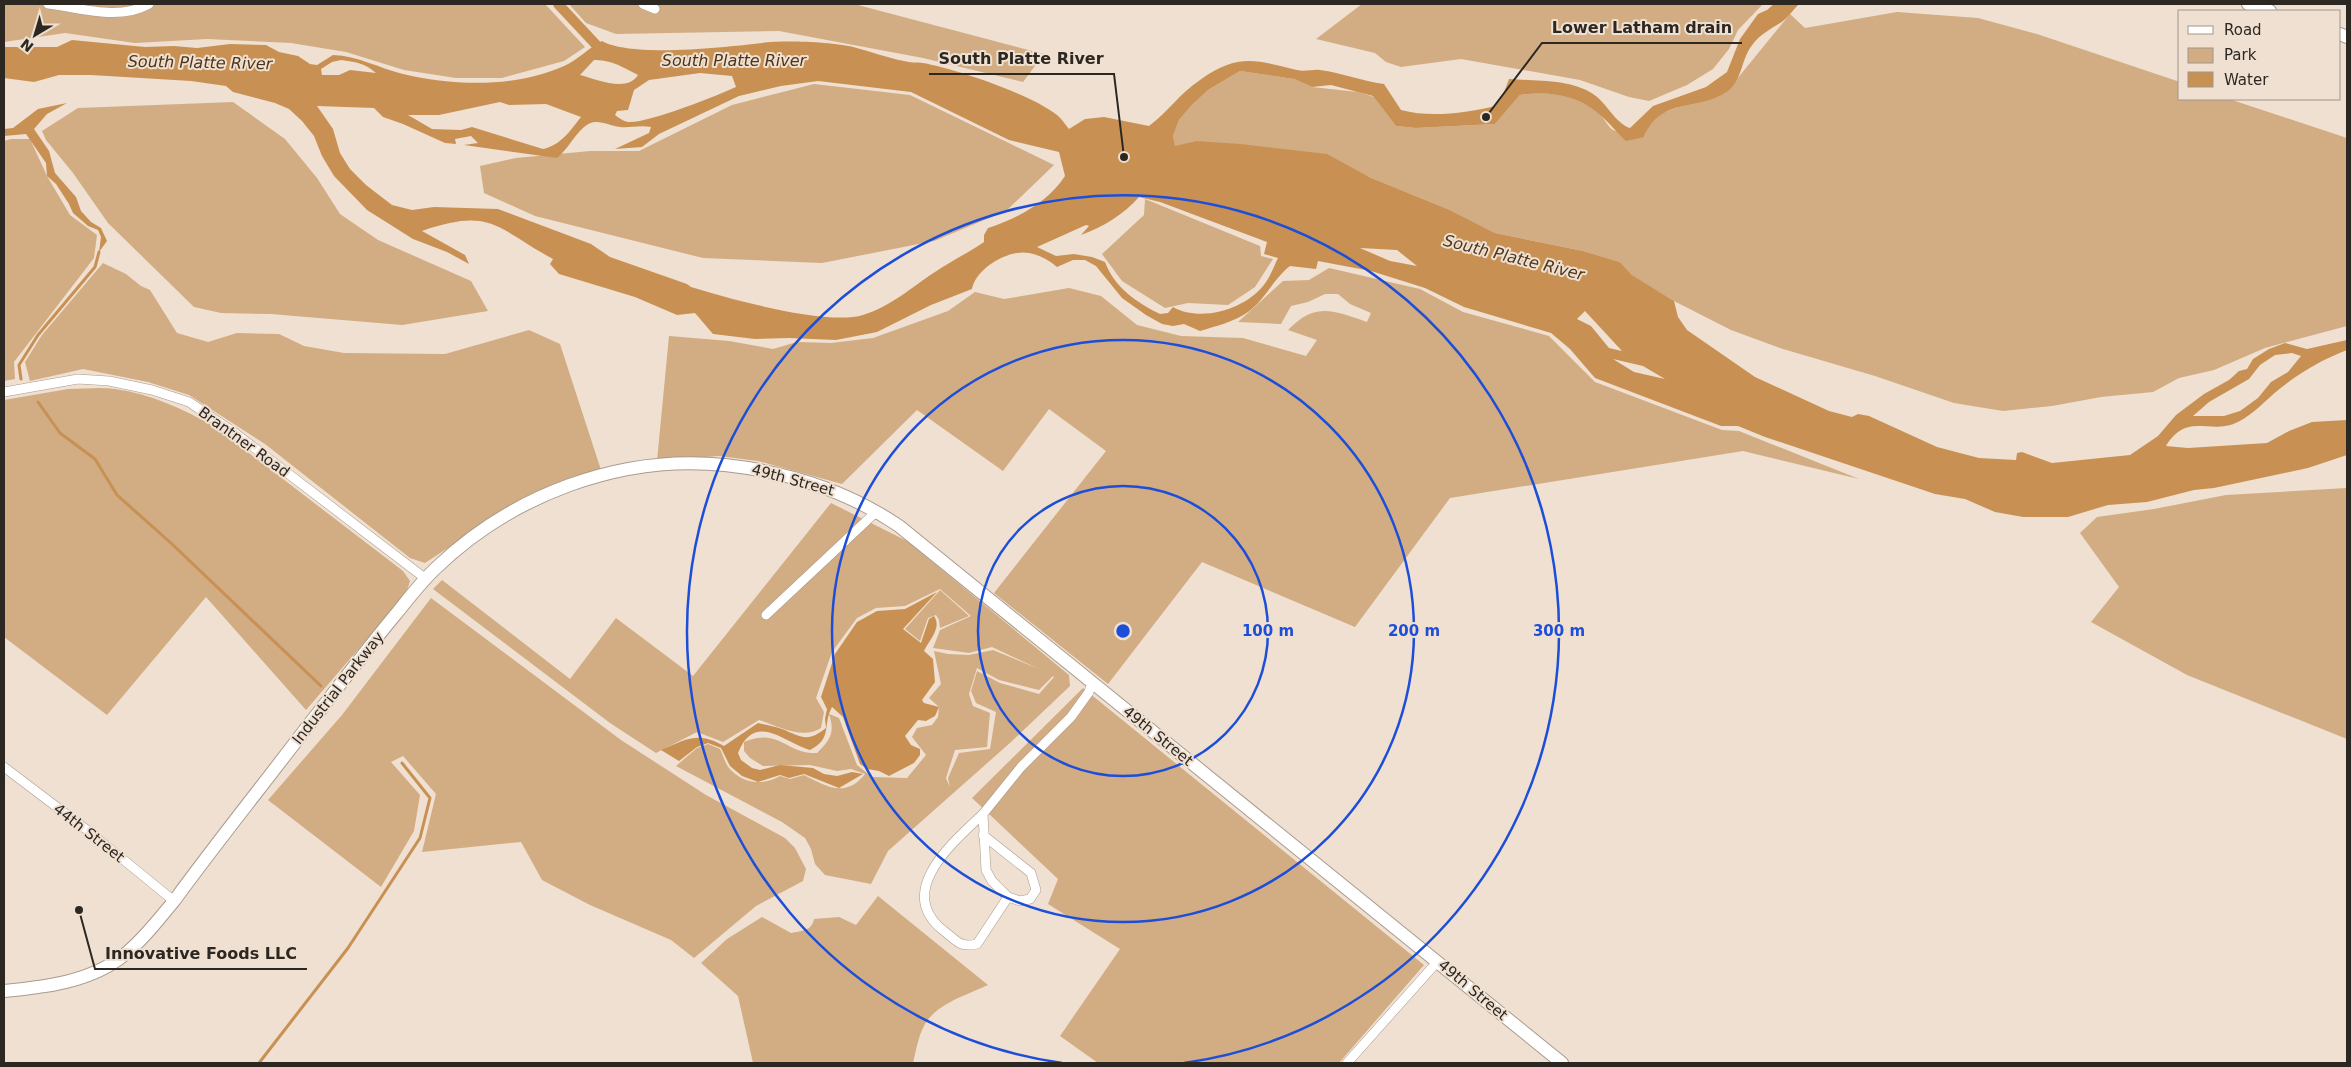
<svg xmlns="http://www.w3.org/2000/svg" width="2351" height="1067" viewBox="0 0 2351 1067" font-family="'DejaVu Sans',sans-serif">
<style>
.green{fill:#d2ac83;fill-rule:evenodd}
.water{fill:#c89153;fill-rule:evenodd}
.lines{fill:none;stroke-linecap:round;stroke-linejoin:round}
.stream{stroke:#c89153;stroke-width:3}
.canal{stroke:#c89153;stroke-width:10}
.street-casing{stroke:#a99b8d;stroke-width:10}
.secondary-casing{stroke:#a99b8d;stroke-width:14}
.street{stroke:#fff;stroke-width:9}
.secondary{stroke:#fff;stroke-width:12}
.ring{fill:none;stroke:#1d4ed8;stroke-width:2.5}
.labels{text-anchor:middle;stroke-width:4;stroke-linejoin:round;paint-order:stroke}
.street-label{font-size:15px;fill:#2c2721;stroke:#efe0d1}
.water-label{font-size:16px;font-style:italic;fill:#4d351a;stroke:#efe0d1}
.centre{fill:#1d4ed8;stroke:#efe0d1;stroke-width:2.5}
.ring-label{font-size:15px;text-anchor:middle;font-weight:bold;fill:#1d4ed8;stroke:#efe0d1;stroke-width:4;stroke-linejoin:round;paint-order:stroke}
.leader{fill:none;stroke:#2c2721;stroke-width:2}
.callout-dot{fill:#2c2721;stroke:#efe0d1;stroke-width:2}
.callout-label{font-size:16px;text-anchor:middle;font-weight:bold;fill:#2c2721;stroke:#efe0d1;stroke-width:4;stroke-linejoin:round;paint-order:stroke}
</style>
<rect width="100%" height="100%" fill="#efe0d1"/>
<path class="green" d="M4 4H545L585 47 564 61 502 78H456L404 70 346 52 291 43 207 39 135 43 65 33 4 42Z
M569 4H854L1044 54 1023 82 923 58 779 31 616 34 586 23Z
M1362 4H1763L1738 30 1729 49 1713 69 1687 85 1649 101 1629 97 1580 80 1461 59 1401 67 1386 62 1375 53 1316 39Z
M1897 12 1978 18 2037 34 2180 82V99H2229L2347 138V326L2265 348 2214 370 2179 378 2153 392 2101 397 2052 406 2003 411 1954 403 1875 376 1783 349 1731 330 1674 301 1633 276 1620 262 1583 251 1495 233 1450 210 1369 177 1196 141 1175 147 1173 136 1179 120 1191 106 1208 90 1240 71 1294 79 1312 87 1358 92 1374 97 1396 126 1416 128 1495 124 1520 95C1549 91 1577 94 1600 115 1605 119 1608 127 1613 130 1622 134 1635 134 1644 137L1649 125 1659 114 1728 90 1790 14 1805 28Z
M814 84 910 95 1054 165 1006 211 934 241 822 263 703 258 535 216 484 193 480 166 516 158 590 151H639L732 105Z
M233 102 285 139 317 178 340 214 378 240 471 281 488 311 402 325 271 314 221 313 194 307 108 223 73 173 46 140 42 131 78 108Z
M11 139H30L47 176 70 215 97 235 94 258 14 362 15 379 4 381V141Z
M1145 199 1260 246 1261 256 1273 259 1255 287 1228 305 1188 303 1165 308 1122 281 1102 254 1144 215Z
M103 263 126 274 141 286 150 290 177 333 208 342 237 333 279 334 304 346 344 353 445 354 529 330 560 344 601 470 523 499 425 563 410 558 265 444 189 395 148 382 83 369 30 381 25 362 42 335Z
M1329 268 1420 289 1463 312 1549 336 1595 382 1722 430 1739 431 1859 479 1743 451 1450 498 1355 627 1202 562 1108 684 994 593 1106 451 1049 409 1003 471 917 410 842 484 758 461 719 456 657 461 669 336 729 341 773 349 797 342 831 343 873 338 948 311 975 292 1004 299 1069 288 1101 296 1137 325 1181 336 1243 338 1306 356 1317 340 1288 330C1315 302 1333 310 1367 322L1371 313 1350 304 1338 294H1325L1308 302 1291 306 1281 324 1238 322 1283 281 1309 280Z
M68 389C83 389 100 387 115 389 151 394 184 409 215 427L403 571 410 581 406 594 306 710 206 597 107 715 4 637V400Z
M2347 488V739L2187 675 2091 622 2119 587 2080 533 2097 517 2154 509 2226 495Z
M831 503 907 541 1069 675 1070 686 1011 742 888 851 871 884 825 875 815 864 811 849 805 838 782 822 676 766 697 748 708 744 720 749C723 755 725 763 729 768 743 784 763 786 780 776L790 779 804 775C826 786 845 799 865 774L851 769 837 771 810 765 763 766 750 758 744 751V742C780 727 785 754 817 753 831 739 835 732 829 714L839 718 857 765 872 777 907 778 926 755 912 737 917 728 932 725 938 717 939 707 929 698 941 684 934 651 948 654 969 655 993 650 1039 669 992 647 969 653 933 648 940 630 971 616 940 589 905 606 876 608 857 618 832 652 816 698 824 712 821 728C802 740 778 726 759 720L723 742 697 732 656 753 610 723 433 589 442 580 570 679 616 618 693 676ZM977 668 999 680 1039 690 1053 676 1054 677 1039 694 1000 683 977 671 971 691 976 703 996 712 990 749 959 753 948 778 950 787 946 778 955 750 987 747 990 713 973 706 969 694Z
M940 590 969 616 940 628 939 620 936 615 928 618 920 641 905 629Z
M431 598 621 740 706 795 785 838 795 848 806 869 803 881 756 906 694 958 671 940 590 905 542 880 521 842 422 852 436 794 403 756 391 762 420 795 414 831 381 887 268 800 342 715Z
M1083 688 1424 965 1339 1063H1098L1060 1036 1120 949 1048 904 1058 879 972 798Z
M878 896 988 985C967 995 935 1004 924 1026 918 1037 916 1051 913 1063H753L738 996 701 963 727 939 762 917 791 933C801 931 812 931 814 919L839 917 856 925Z"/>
<path class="water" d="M1774 4H1799C1794 9 1789 16 1783 21 1773 28 1760 34 1753 44 1741 58 1743 79 1728 91 1698 112 1661 96 1644 137L1626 141C1617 133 1610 123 1601 116 1578 95 1550 91 1520 95L1495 124 1416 128 1396 126 1373 96 1331 85 1312 87 1294 79 1240 71 1208 90 1191 106 1179 120 1173 136 1175 146 1196 141 1240 144 1327 154 1369 177 1450 210 1495 233 1583 251 1620 262 1632 275 1674 301 1678 317 1687 330 1755 377 1829 411 1852 417 1858 414 1869 416 1937 447 1979 458 2016 460 2017 453 2022 452 2052 463 2130 455 2158 436 2176 415 2204 394 2229 380 2239 371 2247 369 2253 359 2269 349 2285 343 2307 349 2347 340V350C2326 358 2304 370 2286 384 2270 395 2256 413 2238 422 2209 436 2188 411 2166 446L2188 448 2267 443 2289 431 2312 422 2347 420V455L2308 468 2214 488 2194 490 2147 502 2108 505 2068 517H2023L1995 512 1965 499 1935 494 1765 437 1738 426H1721L1595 378 1570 349 1551 333 1464 307 1425 288 1371 271 1318 261 1316 269 1290 266C1274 278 1265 300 1248 312 1234 322 1216 326 1200 331L1184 324 1173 326 1162 324 1146 315 1122 298 1096 266 1085 260H1073L1057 267C1049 260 1040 255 1029 253 1009 249 976 268 972 289L931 305 877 332 836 340 789 338 755 339 713 334 695 313 677 315 635 297 559 274 550 264 553 259C496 228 492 207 422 231L465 255 469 264 447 252 413 239 367 210 334 176 322 156 314 136 302 121 289 109 275 103 233 92 226 86 191 81 91 75H59L34 82 4 78V47H57L72 40 145 47 174 46 197 48 230 44 266 45 279 52 298 56 310 64 317 65 333 55C358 56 379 68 403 74 454 86 515 88 564 66 578 60 588 48 602 41 632 58 726 47 762 43 783 40 832 42 853 47 870 51 887 58 904 61 910 63 917 62 923 63 956 69 1030 94 1057 115 1061 118 1065 124 1069 129L1085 119 1104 117 1149 126C1168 112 1180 93 1200 80 1238 53 1255 60 1297 70 1305 72 1313 69 1320 70 1342 73 1362 81 1384 84L1401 110C1430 118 1466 113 1495 106L1503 95 1509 79C1536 81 1571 79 1593 94 1607 103 1615 123 1630 128L1653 106 1706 87 1727 72 1740 39 1758 14 1767 10ZM341 60C355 62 365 63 376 73L350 70 339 75H322L321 69 332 62ZM594 60C610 59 625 68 638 75 627 93 596 79 580 75ZM700 73 732 76 736 87C716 96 646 124 628 122 623 121 619 118 615 115L617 111 628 110 634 90 649 80ZM818 81 911 92 1009 140 1059 152 1065 176C1048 202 1017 219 988 228L984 235V242C968 253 951 261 935 272 912 287 890 307 863 315 827 326 730 299 691 287L687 284 610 257 591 244 498 209 434 207 412 210 392 205 366 185 350 169 340 153 333 129 317 106 374 108 383 117 403 124 445 143 456 144 455 139 471 136 478 143 464 145 557 158C568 149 573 137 583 128 595 116 606 125 620 127 630 128 640 125 651 127L649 133 615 149 642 147 659 134 739 96 781 86ZM500 102 509 105 546 104 581 117C570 131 561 145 543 149L472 127 461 130 432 129 408 115H439ZM1139 197 1160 202 1267 242 1264 254 1278 258C1274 266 1271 275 1266 282 1248 309 1201 323 1173 307L1168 313 1160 314C1136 302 1115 288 1105 262L1092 257 1074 254 1056 256 1037 247 1086 225 1089 226 1081 235C1103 227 1123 215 1139 197ZM1360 248 1397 250 1417 266 1390 261ZM1585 311 1622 351 1609 348 1591 326 1577 319ZM2292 353 2301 356 2288 372 2271 382 2258 398 2240 411 2224 416H2193L2209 402 2249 379 2260 365 2275 355ZM1613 359 1643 366 1665 379 1634 372Z
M67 103 47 114 34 129 49 151 55 173 76 197 81 211 91 222 101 228 107 241 99 252 101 237 98 230 88 226 73 213 69 204 56 184 47 176 46 163 26 134 4 136V129L13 128 38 109Z
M937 592 903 629 921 643 929 619 934 616C942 628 930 639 924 651L933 659 935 682 922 700 924 703 939 707 935 716 926 721 918 720 905 736 911 745 920 749V755L914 763 889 776 879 771 867 769 860 764 843 717 832 707C822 726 833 738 810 750 783 742 755 711 738 753L741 760 752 768 760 770 780 765 813 768 824 774 837 776 852 772 863 774 839 788 804 774 789 778 780 775 758 782 742 776 730 766 721 748 708 743 697 747 679 761 661 750C687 739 698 731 724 746L758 723C766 725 775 726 782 729 802 737 807 743 826 728L825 719 827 709 821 697 835 654 857 622 877 611 905 609Z"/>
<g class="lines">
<path class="stream" d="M21 379 19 365 38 335 95 267 99 252
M38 402 60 433 95 459 117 495 172 544 321 686
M259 1063 348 948 420 838 430 798 402 763"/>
<path class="canal" d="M558 4 601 50"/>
<g class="street-casing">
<path id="street" d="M48 4C81 8 119 21 149 4
M643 4 655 9
M4 392 78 379 109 381 152 390 189 402 235 433 426 579
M766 615 877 511
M4 767 87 830 174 901
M983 814C952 843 894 892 944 931 957 941 960 948 977 944L1008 897
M983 835 1031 873 1036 890 1030 899 1020 901 1008 897 992 881 986 870 983 814 1021 767 1071 717 1089 692 1092 683
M1347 1063 1438 961"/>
</g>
<g class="secondary-casing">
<path id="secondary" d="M2248 4 2270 11
M2340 34 2347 37
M4 991C45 987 91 982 124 955 143 940 158 920 174 901 217 842 263 785 307 727 337 689 365 651 396 614 409 598 421 582 436 568 512 495 620 454 725 465 789 472 846 490 899 526L1562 1063"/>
</g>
<use href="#street" class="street"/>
<use href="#secondary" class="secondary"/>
</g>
<g class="ring">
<circle cx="1123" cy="631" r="145"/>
<circle cx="1123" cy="631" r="291"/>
<path d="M1062 1063A436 436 0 1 1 1184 1063"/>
</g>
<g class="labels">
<g class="street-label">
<text transform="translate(244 442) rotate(36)" y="5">Brantner Road</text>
<text transform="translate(793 480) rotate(15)" y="5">49th Street</text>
<text transform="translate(338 688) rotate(-52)" y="5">Industrial Parkway</text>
<text transform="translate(1158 736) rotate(39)" y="5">49th Street</text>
<text transform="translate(89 833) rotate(38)" y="5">44th Street</text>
<text transform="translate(1473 990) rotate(40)" y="5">49th Street</text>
</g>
<g class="water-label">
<text x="734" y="66">South Platte River</text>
<text transform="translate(200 62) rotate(1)" y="6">South Platte River</text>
<text transform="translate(1514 257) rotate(14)" y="6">South Platte River</text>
</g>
</g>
<circle cx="1123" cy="631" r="8" class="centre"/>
<g class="ring-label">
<text x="1268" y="636">100 m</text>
<text x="1414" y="636">200 m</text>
<text x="1559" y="636">300 m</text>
</g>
<path class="leader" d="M1486 117L1542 43H1742M1124 157L1114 74H929M79 910L95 969H307"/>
<g class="callout-dot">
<circle cx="1486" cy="117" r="5"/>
<circle cx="1124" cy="157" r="5"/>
<circle cx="79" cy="910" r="5"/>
</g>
<g class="callout-label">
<text x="1642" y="33">Lower Latham drain</text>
<text x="1021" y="64">South Platte River</text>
<text x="201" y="959">Innovative Foods LLC</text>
</g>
<rect width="2351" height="1067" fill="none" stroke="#2c2721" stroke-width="10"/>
<rect x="2178" y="10" width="162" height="90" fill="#efe0d1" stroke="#a1968b"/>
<rect x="2188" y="26" width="25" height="8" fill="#ffffff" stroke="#a1968b"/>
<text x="2224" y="35" font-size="15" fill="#2c2721">Road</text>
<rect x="2188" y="48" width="25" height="15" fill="#d2ac83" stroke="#a1968b"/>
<text x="2224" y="60" font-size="15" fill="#2c2721">Park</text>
<rect x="2188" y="72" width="25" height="15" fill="#c89153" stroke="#a1968b"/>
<text x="2224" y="85" font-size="15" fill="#2c2721">Water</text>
<g transform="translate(35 35) rotate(218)" stroke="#efe0d1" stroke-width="4" paint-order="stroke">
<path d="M0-4L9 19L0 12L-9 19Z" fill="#2c2721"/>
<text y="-8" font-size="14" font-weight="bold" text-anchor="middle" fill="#2c2721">N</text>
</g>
</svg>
